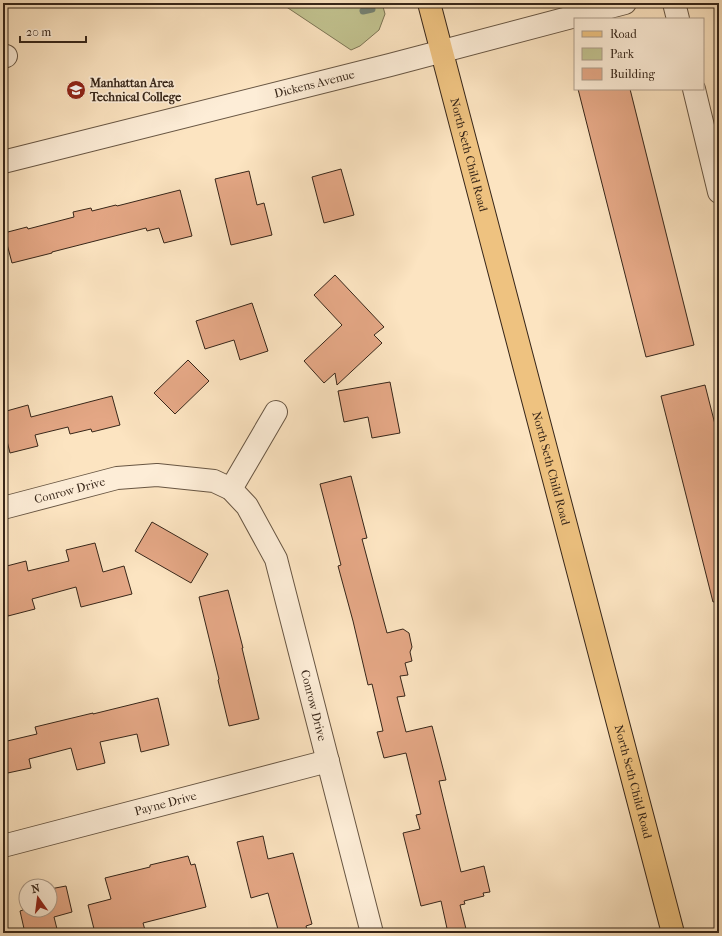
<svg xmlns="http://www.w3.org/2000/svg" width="722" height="936" viewBox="0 0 722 936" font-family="'IM FELL French Canon',serif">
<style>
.green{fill:#c2c390;stroke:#7c7454}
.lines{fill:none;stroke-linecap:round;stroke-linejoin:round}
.stream{stroke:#758274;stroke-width:7}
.building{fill:#e4a785;stroke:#372619}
.minor-casing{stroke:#685643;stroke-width:24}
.major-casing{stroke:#372619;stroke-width:24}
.minor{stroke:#fdedd7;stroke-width:22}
.major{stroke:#eec280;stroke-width:22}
.labels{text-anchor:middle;stroke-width:3.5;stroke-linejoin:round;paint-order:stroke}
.poi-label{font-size:12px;font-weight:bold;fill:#372619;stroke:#fdedd7;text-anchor:start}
.street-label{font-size:12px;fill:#372619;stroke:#fdedd7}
</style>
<rect width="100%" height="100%" fill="#fce4c1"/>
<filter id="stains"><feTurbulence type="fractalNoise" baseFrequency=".005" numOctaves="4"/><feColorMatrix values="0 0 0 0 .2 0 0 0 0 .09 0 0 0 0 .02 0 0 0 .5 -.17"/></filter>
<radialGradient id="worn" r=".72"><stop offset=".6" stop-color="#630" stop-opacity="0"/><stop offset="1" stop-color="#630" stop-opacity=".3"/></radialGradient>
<path class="green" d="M284 3H382L385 14 379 30 360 46 351 50 285 6Z"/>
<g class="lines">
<path class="stream" d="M363 11 372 9"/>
</g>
<path class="building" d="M578 89H630L694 345 646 357Z
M341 169 354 215 324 223 312 177Z
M249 171 257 205 264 203 272 235 231 245 215 179Z
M180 190 192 236 164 243 159 228 147 231 146 228 52 252V253L12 263 4 233 27 227 28 229 74 217 73 212 91 208 92 211 116 205 117 206Z
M335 275 384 327 374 335 382 343 337 385 335 373 324 383 304 361 342 325 314 295Z
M252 303 268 351 240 360 234 340 205 349 196 321Z
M188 360 209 381 175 414 154 393Z
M390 382 400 433 372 438 368 417 344 422 338 391Z
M705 385 719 440V601L713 602 661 396Z
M112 396 120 425 92 432 91 429 70 434 68 427 35 435 38 446 10 453 7 441 3 442V412L28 405 31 417Z
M351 476 367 538 362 539 387 633 403 629 409 633 412 647 410 652 412 661 405 663 408 675 400 676 405 696 397 697 406 732 432 726 446 780 439 781 461 872 484 866 490 892 483 893 484 896 464 901 465 904 460 905 467 933H448L441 901 421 906 403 833 420 829 416 815 421 814 406 753 384 758 377 732 383 731 372 684 368 685 353 621 338 566 341 565 320 484Z
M152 522 208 554 191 583 135 551Z
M95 543 103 572 124 566 132 594 81 607 76 587 32 599 35 609 8 616 3 595V567L26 561 28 571 69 561 66 550Z
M228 590 243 648H242L259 719 229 726 218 680 219 679 199 597Z
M158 698 169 745 141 752 137 734 100 742 105 763 77 770 71 748 29 759 31 768 3 774V742L37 734 35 727 93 713V714Z
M263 836 268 859 293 853 312 924 306 926 308 933H279L268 893 251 898 237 842Z
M188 856 191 865 195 864 206 907 143 923 145 930 131 933H95L88 905 111 899 105 878 150 867V865Z
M66 886 72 912 54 917 58 933H25L20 911 23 910 20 898 26 897V910H50V889Z"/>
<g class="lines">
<g class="minor-casing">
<g id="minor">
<path d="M674 3 678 19"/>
<path d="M3 57 6 56"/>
<path d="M694 89 719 192"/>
<path id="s1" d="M3 162 390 65 625 3"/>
<path d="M231 489 276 412"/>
<path id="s2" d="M3 508 117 478 157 475 214 481 231 489 247 506 276 559 372 933"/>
<path id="s3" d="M3 846 328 761"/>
</g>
</g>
<g class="major-casing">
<g id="major">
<path id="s4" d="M429 3 673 933"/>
</g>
</g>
<use href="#minor" class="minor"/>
<use href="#major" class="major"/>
</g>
<defs>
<g id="university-disc" transform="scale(1)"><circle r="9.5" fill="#8f2418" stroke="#fdedd7"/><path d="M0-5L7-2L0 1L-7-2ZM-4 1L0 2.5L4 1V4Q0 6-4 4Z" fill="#fff"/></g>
</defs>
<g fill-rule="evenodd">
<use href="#university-disc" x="76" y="90"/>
</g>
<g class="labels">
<g class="poi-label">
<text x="90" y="87">Manhattan Area<tspan x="90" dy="14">Technical College</tspan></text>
</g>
<g class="street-label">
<text dy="4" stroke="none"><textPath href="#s1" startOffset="321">Dickens Avenue</textPath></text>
<text dy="4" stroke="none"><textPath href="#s4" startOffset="157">North Seth Child Road</textPath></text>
<text dy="4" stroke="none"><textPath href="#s4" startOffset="481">North Seth Child Road</textPath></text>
<text dy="4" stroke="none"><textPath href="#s2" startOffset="69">Conrow Drive</textPath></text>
<text dy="4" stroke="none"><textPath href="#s2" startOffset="469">Conrow Drive</textPath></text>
<text dy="4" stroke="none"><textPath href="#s4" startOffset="805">North Seth Child Road</textPath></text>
<text dy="4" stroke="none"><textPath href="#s3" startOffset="168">Payne Drive</textPath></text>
</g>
</g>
<rect width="722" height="936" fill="none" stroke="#fce4c1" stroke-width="16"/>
<rect x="4" y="4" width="714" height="928" fill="none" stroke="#372619" stroke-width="2"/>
<rect x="8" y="8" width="706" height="920" fill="none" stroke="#372619"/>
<rect x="574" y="18" width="130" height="72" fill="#fdedd7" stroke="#ae9d8b"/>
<rect x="582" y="31" width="20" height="6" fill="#eec280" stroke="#ae9d8b"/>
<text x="610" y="38" font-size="12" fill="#372619">Road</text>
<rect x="582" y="48" width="20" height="12" fill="#c2c390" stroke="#ae9d8b"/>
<text x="610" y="58" font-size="12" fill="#372619">Park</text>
<rect x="582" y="68" width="20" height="12" fill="#e4a785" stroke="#ae9d8b"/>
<text x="610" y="78" font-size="12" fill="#372619">Building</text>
<g transform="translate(38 898) rotate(346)"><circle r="19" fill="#fdedd7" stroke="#ae9d8b"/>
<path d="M0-3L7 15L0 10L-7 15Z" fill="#8f2418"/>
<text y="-6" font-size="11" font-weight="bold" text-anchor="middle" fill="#372619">N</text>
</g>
<path d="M20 36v6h66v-6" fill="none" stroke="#372619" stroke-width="2"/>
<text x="26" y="36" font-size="12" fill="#372619" stroke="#fdedd7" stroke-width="3" paint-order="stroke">20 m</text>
<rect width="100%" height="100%" filter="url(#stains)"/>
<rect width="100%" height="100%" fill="url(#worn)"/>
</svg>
